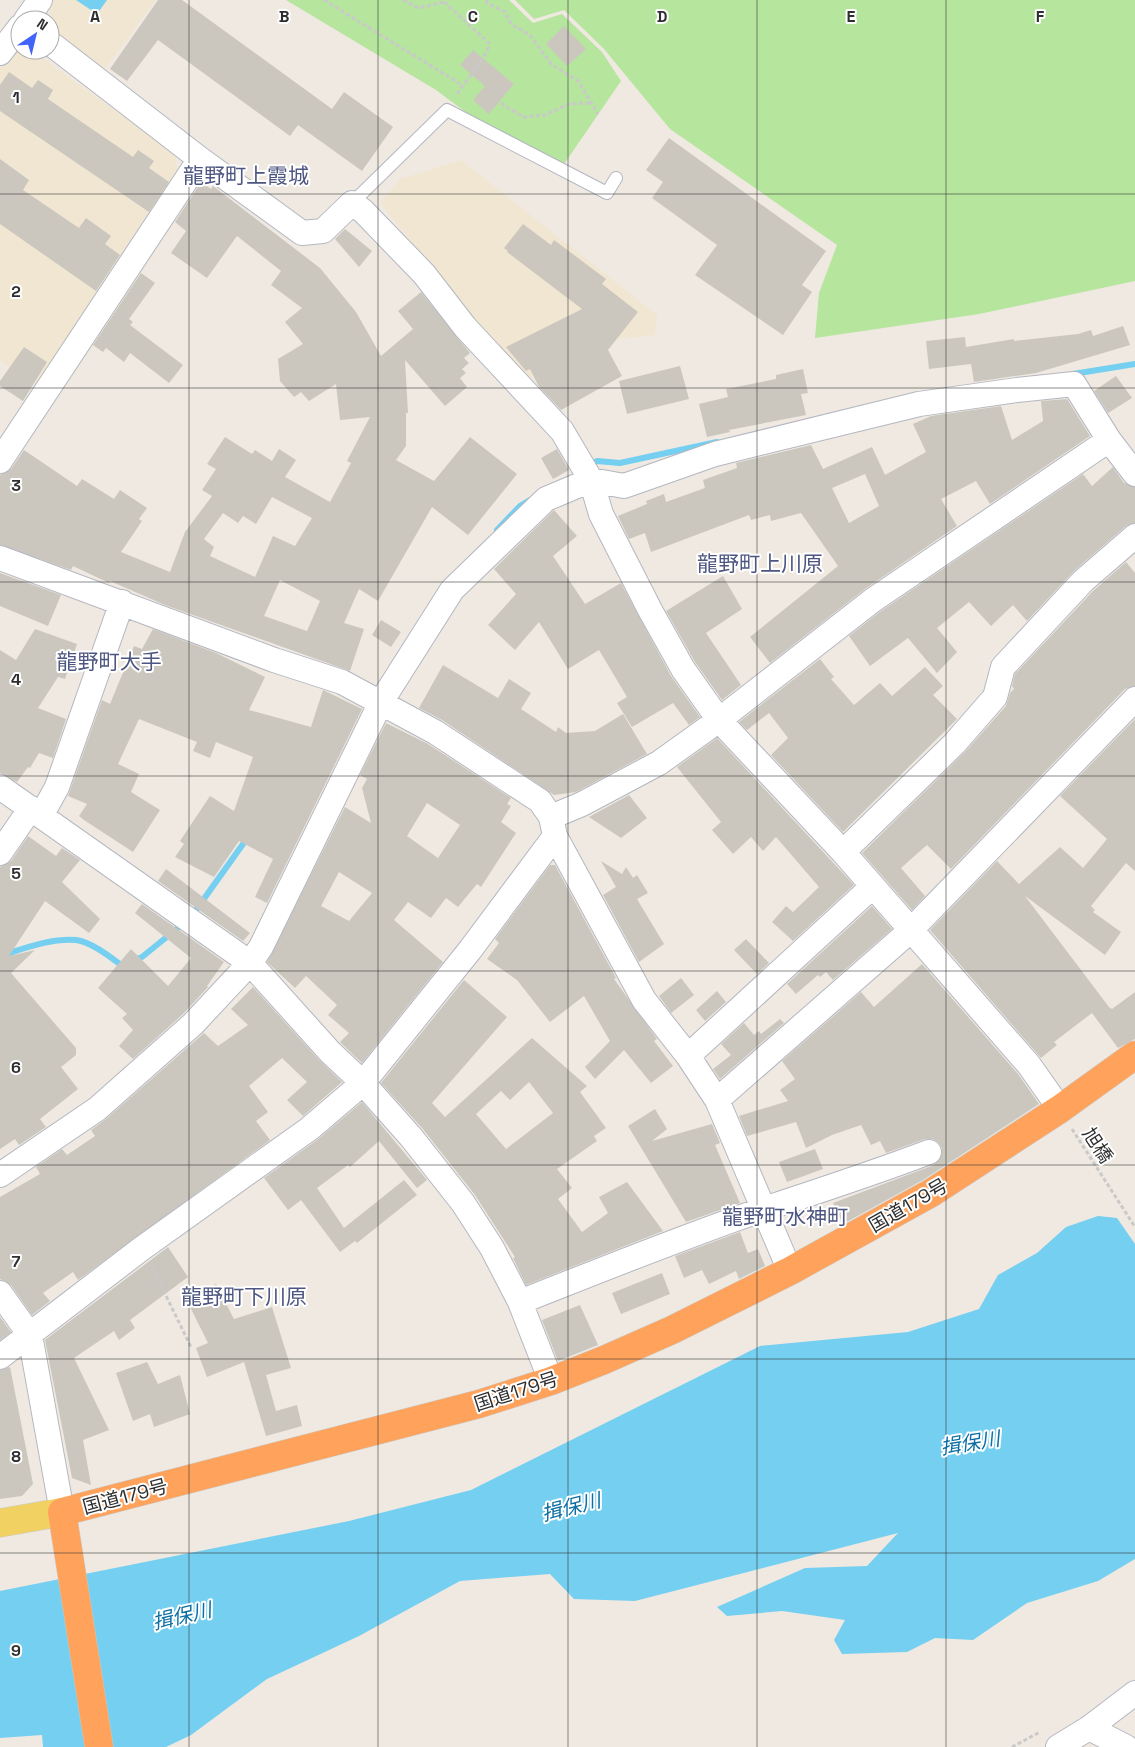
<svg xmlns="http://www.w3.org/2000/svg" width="1135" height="1747" viewBox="0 0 1135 1747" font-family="'Space Grotesk','Noto Sans JP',sans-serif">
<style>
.education{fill:#f0e6d1}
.green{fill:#b6e59e}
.water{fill:#75cff0}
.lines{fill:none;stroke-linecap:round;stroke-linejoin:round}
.stream{stroke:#75cff0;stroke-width:6}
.building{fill:#cbc7bf;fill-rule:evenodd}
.lane-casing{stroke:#b4b7c1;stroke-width:14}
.street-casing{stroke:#b4b7c1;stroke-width:26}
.primary-casing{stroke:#c9c9c9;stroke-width:29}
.highway-casing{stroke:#c9c9c9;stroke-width:29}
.path{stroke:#c9c9c9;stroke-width:3;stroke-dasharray:4 2.5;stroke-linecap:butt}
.lane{stroke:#fff;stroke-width:12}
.street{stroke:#fff;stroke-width:24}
.primary{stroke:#f2d163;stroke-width:28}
.highway{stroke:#ffa35c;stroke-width:28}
.grid{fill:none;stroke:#2e2e2e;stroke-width:1;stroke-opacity:0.55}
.labels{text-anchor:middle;stroke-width:4;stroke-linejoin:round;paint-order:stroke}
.street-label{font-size:19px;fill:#2e2e2e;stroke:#fff}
.water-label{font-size:20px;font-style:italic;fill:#0d6fa3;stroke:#fff}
.quarter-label{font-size:21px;fill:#4d5680;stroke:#fff}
.grid-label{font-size:16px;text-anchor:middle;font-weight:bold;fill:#2e2e2e;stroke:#fff;stroke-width:4;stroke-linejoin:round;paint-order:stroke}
</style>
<rect width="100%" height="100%" fill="#efe9e1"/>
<path class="education" d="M54 0H156L102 73 50 35V6Z
M20 46V50H31L174 153 179 178 37 385 0 360V59Z
M461 160 657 315 655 335 605 340 524 381 380 203 400 179Z"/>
<path class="green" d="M286 0H509L533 23 562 14 602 52 621 81 562 167 491 131 436 90Z
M515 0H1135V281L979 314 815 338 819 293 837 245 670 129 604 49 564 10 534 19Z"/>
<path class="water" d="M76 0H107L97 14Z
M1098 1216 1117 1218 1135 1244V1559L1098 1581 1027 1603 973 1640 935 1638 907 1652 842 1654 834 1640 845 1620 782 1611 727 1616 717 1607 805 1568 867 1566 898 1533 635 1601 574 1599 550 1574 460 1581 359 1636 267 1679 191 1735 166 1747H43L42 1735 0 1738V1591L349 1521 471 1490 760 1346 908 1332 979 1309 998 1275 1037 1253 1066 1227Z"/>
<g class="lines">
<path class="stream" d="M1073 374 1135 364
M588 466 597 461 620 463 717 442
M497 530 520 506 530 500
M191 917 248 837
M0 953 6 954C28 947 53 938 76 940 91 942 109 956 121 965L125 964
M134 960 142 957 184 923"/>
</g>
<path class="building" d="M158 0H182L332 109 344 92 393 127 362 171 298 125 290 136 158 40 127 81 110 69Z
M564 26 586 49 567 66 546 44Z
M473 50 514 84 489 114 473 100 485 86 460 65Z
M9 72 32 88 38 80 53 90 48 99 133 157 138 150 154 161 149 168 169 182 149 212 0 111V85Z
M669 138 826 251 802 285 812 292 783 335 695 275 717 245 652 198 663 182 646 170Z
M0 159 29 180 23 190 79 228 86 218 111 236 105 244 120 255 96 291 0 224Z
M201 182 211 189 213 186 320 268 356 312 381 356 413 329 398 311 421 292 470 353 464 358 469 363 462 369 466 373 460 378 467 387 445 406 405 360 408 413H406V446L396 460 434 481 470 437 517 474 468 535 432 507 378 601 359 589 344 623 364 629 350 671 165 605 110 581 109 583 73 566 71 570 0 545V475L11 469 24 450 77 486 82 479 114 499 120 490 147 508 139 519 142 521 121 552 170 572 185 532 212 496 202 490 216 469 207 464 225 437 252 454 255 450 272 461 279 449 296 460 285 477 330 502 351 463 347 461 370 417 340 420 336 384 309 401 301 392 294 397 280 381 278 359 303 344 285 322 302 308 271 285 281 271 237 236 207 278 171 253 186 231 175 222ZM272 497 312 518 295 546 273 536 255 577 210 556 214 547 204 539 223 513 238 523 243 516 256 524ZM280 580 320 601 307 631 264 616Z
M523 224 551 245 554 240 606 279 602 284 638 312 608 350 622 376 561 410 539 387 530 369 526 371 506 347 582 309 507 252 508 251 504 248Z
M345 229 372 251 359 267 335 239Z
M141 273 155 283 129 319 133 322 130 325 183 365 169 383 130 353 124 362 106 348 103 352 93 345Z
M1123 326 1130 345 1036 373 974 382 971 364 929 369 926 341 965 337 966 347 1014 339V341L1078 334 1091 330 1093 336Z
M24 347 47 362 23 401 0 386V381Z
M680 366 689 399 627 414 619 381Z
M803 369 808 393 801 394 806 415 729 430 730 432 707 437 699 404 728 397 726 389 776 379V375Z
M1116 376 1132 398 1108 413 1094 391Z
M1067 399 1090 436 990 504 976 481 941 499 957 526 865 589 770 663 750 637 838 566 801 513 771 521 770 515 751 520 749 515 651 552 645 533 629 539 618 516 647 504 646 501 664 494 666 502 705 488 703 480 737 468 736 463 811 445 823 469 872 447 885 475 926 452 913 424 931 416 1001 406 1012 440 1043 421 1041 401ZM865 474 879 506 849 523 832 488Z
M557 449 569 470 553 479 541 458Z
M1113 467 1124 483 1135 487V523L1126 526 1074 571 1027 621 1013 605 991 626 969 602 937 628 957 652 937 673 908 638 870 666 849 636 881 611 1083 474 1092 486Z
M554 510 577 536 553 556 585 604 621 583 671 676 700 717 689 725 673 703 632 727 617 703 627 697 599 650 568 669 539 622 515 650 488 625 516 594 494 569Z
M1126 562 1135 573V686L1125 689 951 869 927 845 901 868 925 896 912 910 862 853 964 753 1006 706 1010 693 1014 689 1012 686 1015 674 1093 591Z
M0 573 61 595 48 626 0 606Z
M723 576 742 609 706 633 741 685 722 700 695 662 666 611Z
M381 620 401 632 391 647 372 635Z
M35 629 77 644 65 679 58 677 38 708 66 719 53 758 39 753 30 768 28 767 17 782 0 773V650L16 660Z
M153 629 216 653 265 677 249 710 311 727 323 690 362 709 267 903 255 897 273 859 239 841 214 877 175 857 184 844 180 841 210 796 234 811 253 757 216 742 210 758 193 751 197 742 139 719 118 764 139 774 131 792 160 810 133 852 84 820 79 816 87 804 68 796 102 700 110 704 134 646 142 649Z
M820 659 834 677 831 679 854 705 880 683 892 696 925 667 943 686 933 695 957 719 843 832 771 755 788 738 769 713 747 730 739 722Z
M443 665 498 698 509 679 531 693 521 709 556 732 558 727 566 733 595 731 623 714 647 754 576 792 554 795 442 720 419 708Z
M1135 719V871L1126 863 1091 906 1095 910 1093 912 1121 932 1105 955 1025 896 1109 1007 1112 1009 1135 992V1039L1118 1048 1092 1013 1054 1042 1057 1045 1041 1058 930 930 997 861 1019 884 1060 847 1083 868 1107 839 1060 796Z
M386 723 428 744 511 798 507 804 511 806 501 822 516 833 481 887 477 884 458 907 446 898 431 918 408 902 394 920 443 962 362 1063 340 1042 349 1033 328 1015 337 1005 306 976 295 988 267 962 345 807 371 823 362 788 367 779 360 775ZM427 803 460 825 438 858 407 836ZM339 872 372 893 349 921 321 906Z
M717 738 854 885 793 941 772 922 786 906 793 912 819 887 776 837 763 851 751 837 733 854 712 830 721 822 677 767Z
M629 795 647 818 621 838 589 817Z
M28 836 56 856 62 848 80 860 62 882 100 919 89 933 45 901 9 956 35 950 11 973 76 1048V1055L61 1067 78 1089 40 1119 46 1127 19 1145 15 1139 0 1149V867L11 861Z
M601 861 622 874 626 867 633 878 637 875 648 893 637 899 664 944 639 962 603 895 616 887Z
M550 865H555L616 978 614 979 657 1039 654 1041 673 1066 651 1083 624 1050 595 1079 585 1067 610 1041 584 996 550 1022 517 980 487 959 499 943 495 939Z
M166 869 250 933 243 941 158 881Z
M142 904 224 962 207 986 208 987 183 1014 133 1059 119 1046 133 1030 122 1018 127 1014 98 988 131 949 168 986 191 958 135 913Z
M872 906 892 929 833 980 826 972 820 977 818 975 796 994 787 984Z
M746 939 769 963 757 974 734 950Z
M922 964 1018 1074 1039 1104 923 1180 843 1224 833 1203 934 1165 942 1155V1148L938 1142 932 1139H925L886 1153 880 1141 871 1145 861 1125 832 1135 806 1148 796 1122 747 1136 739 1116 788 1101 780 1090 795 1079 782 1061 861 992 874 1007Z
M681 978 694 995 671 1013 659 996Z
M464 980 507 1017 432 1103 445 1117 532 1038 587 1086 580 1092 606 1128 594 1136 597 1141 557 1169 572 1188 558 1199 582 1232 608 1213 599 1197 627 1182 663 1231 526 1285 513 1258 515 1257 475 1195 422 1128 381 1083ZM529 1082 553 1113 506 1149 476 1114 501 1091 510 1100Z
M253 987 320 1061 342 1082 303 1116 287 1100 307 1082 282 1058 249 1086 268 1112 256 1121 270 1140 78 1280 73 1272 43 1293 50 1301 32 1315 11 1285 0 1279V1197L40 1174 36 1167 62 1149 67 1155 95 1136 91 1130 106 1119 204 1033 218 1046 248 1025 231 1009Z
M717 991 726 1002 705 1021 696 1010Z
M780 1019 784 1023 720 1079 713 1069 731 1055 721 1044 744 1023 754 1035 759 1031 761 1034Z
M362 1102 427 1180 417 1188 379 1141 350 1167 348 1165 317 1188 344 1228 404 1180 417 1195 357 1243 355 1241 340 1252 301 1200 288 1210 264 1178 317 1140Z
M655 1109 667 1129 652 1141 712 1124 720 1143 715 1145 740 1203 686 1222 628 1126Z
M815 1149 823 1169 787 1182 779 1162Z
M740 1232 748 1253 758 1249 765 1266 739 1279 736 1271 709 1284 702 1270 684 1278 675 1256Z
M168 1247 188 1277 130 1320 135 1328 119 1340 114 1331 74 1358 109 1430 83 1440 91 1485 72 1478 45 1340Z
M662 1273 670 1294 621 1314 612 1293Z
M216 1284 234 1319 272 1307 291 1368 266 1375 276 1411 297 1405 302 1426 266 1436 244 1362 207 1377 196 1348 208 1343 186 1299Z
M580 1305 598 1345 558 1361 542 1320Z
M0 1317 11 1332 0 1340Z
M147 1362 158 1384 180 1375 190 1414 154 1427 150 1414 133 1421 116 1373Z
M10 1367 33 1484 22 1496 0 1499V1370Z"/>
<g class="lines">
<g class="lane-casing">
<path id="lane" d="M352 203 447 110 607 193 616 178"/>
</g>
<g class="street-casing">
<path id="street" d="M26 20 40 0
M50 43 200 159 302 233 323 231 352 203 363 211 424 274 465 327 562 431 591 480 601 514 650 610 683 669 719 720 843 852 1029 1065 1060 1109
M0 53 20 27
M0 461 200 159
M0 558 274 660 342 682 435 732 540 801 551 817 555 836 644 1000 688 1056 717 1100 790 1271
M0 787 250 963 330 1052 363 1083 411 1137 463 1203 492 1248 520 1302 551 1381
M41 816 57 787 122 602
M551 817 582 804 659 763 719 720 873 600 1109 440
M843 852 954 744 995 697 1003 667 1083 581 1135 536
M0 853 31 808
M688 1056 872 887
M717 1100 910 931 1135 699
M0 1175 97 1109 193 1024 250 963 261 947 381 702 452 590 546 499 591 480 624 486 715 454 919 404 1017 390 1074 384 1109 440 1135 474
M0 1293 30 1335 62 1512
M520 1302C601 1270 682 1237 764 1209 819 1191 874 1173 929 1152
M0 1357 141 1249 309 1129 363 1083 470 950 555 836
M1089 1728 1126 1747
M1058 1747 1089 1728 1135 1693"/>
</g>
<g class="primary-casing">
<path id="primary" d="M0 1523 62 1512"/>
</g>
<g class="highway-casing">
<path id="highway" d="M99 1747 62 1512 479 1404 551 1381 604 1360 672 1330 790 1271 931 1193 1060 1109 1135 1055"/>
</g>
<path class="path" d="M324 0 462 85
M403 0 419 8 444 2
M487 0V3L505 12 511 24 530 35 551 64 578 81 598 114
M444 2 489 43C487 59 465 80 456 96
M501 103 523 117 545 115 569 104 591 103
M1072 1129 1135 1227
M152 1267 191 1347
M1012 1747 1040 1732"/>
<use href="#lane" class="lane"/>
<use href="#street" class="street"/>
<use href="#primary" class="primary"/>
<use href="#highway" class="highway"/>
</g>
<path class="grid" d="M189 0V1747M378 0V1747M568 0V1747M757 0V1747M946 0V1747M0 194H1135M0 388H1135M0 582H1135M0 776H1135M0 971H1135M0 1165H1135M0 1359H1135M0 1553H1135"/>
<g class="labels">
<g class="street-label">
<text transform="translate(1098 1145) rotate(57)" y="7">旭橋</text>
<text transform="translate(908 1205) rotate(-30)" y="7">国道179号</text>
<text transform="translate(516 1391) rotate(-18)" y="7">国道179号</text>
<text transform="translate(125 1496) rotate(-15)" y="7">国道179号</text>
</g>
<g class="water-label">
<text transform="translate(970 1443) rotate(-9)" y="7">揖保川</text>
<text transform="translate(571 1507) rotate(-14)" y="7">揖保川</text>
<text transform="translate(182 1616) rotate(-13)" y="7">揖保川</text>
</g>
<g class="quarter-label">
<text x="246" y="183">龍野町上霞城</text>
<text x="760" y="571">龍野町上川原</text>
<text x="109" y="669">龍野町大手</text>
<text x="785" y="1224">龍野町水神町</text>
<text x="244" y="1304">龍野町下川原</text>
</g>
</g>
<g class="grid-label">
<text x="95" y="22">A</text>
<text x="284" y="22">B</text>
<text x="473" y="22">C</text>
<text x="662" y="22">D</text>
<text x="851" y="22">E</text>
<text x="1040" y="22">F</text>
<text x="16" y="103">1</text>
<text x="16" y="297">2</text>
<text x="16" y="491">3</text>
<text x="16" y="685">4</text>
<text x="16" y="879">5</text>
<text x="16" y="1073">6</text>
<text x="16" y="1267">7</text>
<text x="16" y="1462">8</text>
<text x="16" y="1656">9</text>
</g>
<g transform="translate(35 35) rotate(35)"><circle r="24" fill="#ffffff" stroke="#ababab"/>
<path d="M0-4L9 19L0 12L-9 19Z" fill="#4264fb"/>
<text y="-8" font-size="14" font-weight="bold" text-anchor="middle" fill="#2e2e2e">N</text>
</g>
</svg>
